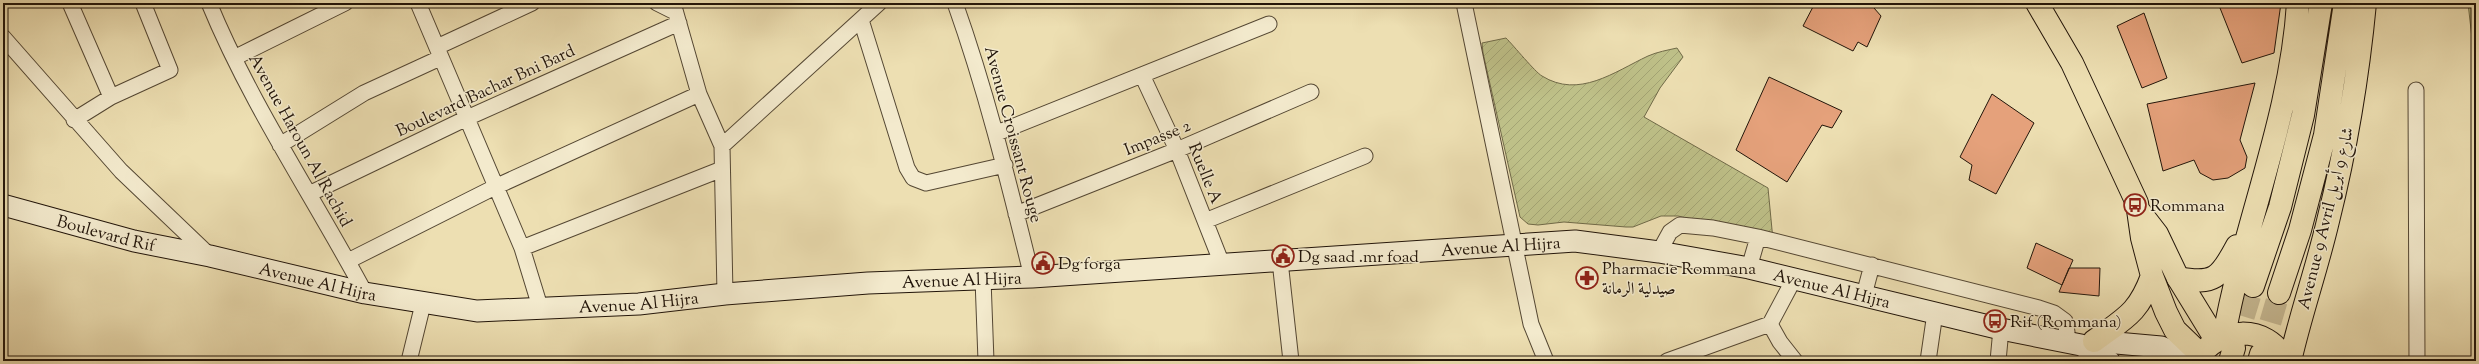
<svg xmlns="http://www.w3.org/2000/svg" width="2479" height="364" viewBox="0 0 2479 364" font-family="'Sorts Mill Goudy',Amiri,serif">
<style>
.grass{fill:url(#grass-tufts);stroke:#706a48}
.garden{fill:url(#garden-furrows);stroke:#706a48}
.building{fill:#e5a17b;stroke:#211409}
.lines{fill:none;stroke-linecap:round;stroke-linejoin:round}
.highway-tunnel{stroke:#c4b690;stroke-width:22;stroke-dasharray:22 11;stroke-linecap:butt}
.street-casing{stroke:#544733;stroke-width:17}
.secondary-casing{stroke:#211409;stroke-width:23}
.primary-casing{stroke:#211409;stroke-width:24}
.highway-casing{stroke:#211409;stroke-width:24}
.street{stroke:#f3eacd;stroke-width:15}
.secondary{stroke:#f3eacd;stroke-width:21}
.primary{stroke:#eddfb2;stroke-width:22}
.highway{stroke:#eddfb2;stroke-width:22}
.labels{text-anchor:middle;stroke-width:3;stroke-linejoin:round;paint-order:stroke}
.street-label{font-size:17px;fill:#211409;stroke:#f3eacd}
.poi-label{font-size:17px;fill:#211409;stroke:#f3eacd;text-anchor:start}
</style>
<defs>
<pattern id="grass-tufts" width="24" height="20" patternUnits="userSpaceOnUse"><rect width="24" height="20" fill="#bec088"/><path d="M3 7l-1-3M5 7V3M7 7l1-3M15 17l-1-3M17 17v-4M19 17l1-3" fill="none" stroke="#a3a474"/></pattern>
<pattern id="garden-furrows" width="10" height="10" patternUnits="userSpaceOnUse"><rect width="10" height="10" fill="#bec088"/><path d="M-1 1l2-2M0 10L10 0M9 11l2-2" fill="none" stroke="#a3a474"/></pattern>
</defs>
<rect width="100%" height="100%" fill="#eddfb2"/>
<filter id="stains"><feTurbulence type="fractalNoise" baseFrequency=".005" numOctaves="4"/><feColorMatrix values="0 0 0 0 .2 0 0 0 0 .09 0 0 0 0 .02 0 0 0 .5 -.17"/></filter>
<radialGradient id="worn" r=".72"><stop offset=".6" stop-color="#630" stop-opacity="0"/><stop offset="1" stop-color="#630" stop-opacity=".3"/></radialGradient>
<path class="grass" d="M2468 3H2476V74Z"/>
<path class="garden" d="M1506 38C1514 46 1535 72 1542 76 1579 99 1614 72 1648 56 1657 52 1668 50 1677 48L1683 57 1660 88 1644 117 1768 188 1773 240 1678 216H1661L1633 227H1626L1564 222 1538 225 1528 224 1520 217 1483 53 1482 43Z"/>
<path class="building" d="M1815 3H1877L1874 8 1881 16 1867 47 1858 42 1853 51 1803 26Z
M2218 3H2281L2274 53 2242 63Z
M2144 13 2167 78 2142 88 2117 26Z
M1769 77 1842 111 1832 128 1822 125 1787 182 1736 150Z
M2255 83 2240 140 2247 157 2245 168 2228 178 2213 180 2200 173 2194 160 2163 171 2147 104Z
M1992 94 2034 123 1996 194 1969 180 1972 165 1960 157Z
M2036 243 2073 260 2062 285 2027 268Z
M2069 268H2100L2099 296 2059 292Z"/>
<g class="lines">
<path class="highway-tunnel" d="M2234 348 2253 286
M2261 354 2279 293"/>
<g class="street-casing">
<path id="street" d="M70 3 111 97
M209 3C251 105 313 196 365 293
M418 3 522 248 541 310
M657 3 675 12
M673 3 699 94 722 146 725 294
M955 3C987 93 1009 184 1032 277
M1464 3 1531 324 1546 361
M861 20 907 168 913 178 926 183 1005 165
M3 37 121 171 210 256
M437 47 532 3
M234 58 345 3
M1142 75 1177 150 1222 264
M2416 90 2417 361
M74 120 111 97 170 70 143 3
M997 133 1269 24
M280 145 364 93 440 58
M722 146 879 3
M309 194 467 118 679 23
M1016 214 1177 150 1311 92
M1205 221 1365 156
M522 248 722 169
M1659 252 1670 232 1680 225 1713 228 1758 237 2039 308 2054 313 2065 321 2067 332 2066 342
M348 261 495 187 699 94
M1280 261 1291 361
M1749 268 1758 237
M983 279 986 361
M1794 279 1770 324 1780 342 1795 361
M1864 295 1872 265
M409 361 423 304
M1667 361 1770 324
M1928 361 1935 313
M1998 361 2001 329"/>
</g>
<g class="secondary-casing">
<g id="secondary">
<path id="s1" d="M3 205 134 241 210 256 365 293 477 311 639 304 725 294 868 283 1032 277 1575 241 1659 252 1749 268 2001 329 2081 345 2109 361"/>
<path d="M2094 341 2161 347 2194 361"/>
</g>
</g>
<g class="primary-casing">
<path id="primary" d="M2037 3 2072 63 2137 203 2142 238 2152 276 2166 312 2175 330 2201 355
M2140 212 2157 234 2178 278 2216 340
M2094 341C2125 318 2138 314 2152 276"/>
</g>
<g class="highway-casing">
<path id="highway" d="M2178 278C2214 285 2220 278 2237 246
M2253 286 2280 207 2303 115 2321 3
M2279 293 2300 230 2325 135 2345 3
M2224 336C2244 224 2291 117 2298 3
M2197 361C2216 326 2268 323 2285 361
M2230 361 2234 348
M2259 361 2261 354
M2290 361C2301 313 2317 268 2328 221 2346 149 2358 77 2365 3"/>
</g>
<use href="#street" class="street"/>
<use href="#secondary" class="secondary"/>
<use href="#primary" class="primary"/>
<use href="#highway" class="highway"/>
</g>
<defs>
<g id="bus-ring" transform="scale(1.15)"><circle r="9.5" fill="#f3eacd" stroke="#8f2418" stroke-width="1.5"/><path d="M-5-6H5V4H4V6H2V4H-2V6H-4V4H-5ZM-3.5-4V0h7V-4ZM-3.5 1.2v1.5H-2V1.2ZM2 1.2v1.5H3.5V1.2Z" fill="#8f2418"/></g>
<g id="civic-ring" transform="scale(1.15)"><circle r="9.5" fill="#f3eacd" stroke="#8f2418" stroke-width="1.5"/><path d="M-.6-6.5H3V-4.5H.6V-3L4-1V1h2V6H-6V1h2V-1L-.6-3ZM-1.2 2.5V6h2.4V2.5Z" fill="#8f2418"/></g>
<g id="pharmacy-ring" transform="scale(1.15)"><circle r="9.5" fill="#f3eacd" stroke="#8f2418" stroke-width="1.5"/><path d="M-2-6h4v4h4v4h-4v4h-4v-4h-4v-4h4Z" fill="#8f2418"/></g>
</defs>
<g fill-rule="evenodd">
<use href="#bus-ring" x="2135" y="205"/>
<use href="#civic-ring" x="1283" y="256"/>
<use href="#civic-ring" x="1043" y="263"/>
<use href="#pharmacy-ring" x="1587" y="278"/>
<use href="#bus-ring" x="1995" y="321"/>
</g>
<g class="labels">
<g class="street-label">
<text transform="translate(485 90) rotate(-25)" y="6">Boulevard Bachar Bni Bard</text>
<text transform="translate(1014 134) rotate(75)" y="6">Avenue Croissant Rouge</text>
<text transform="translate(1157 137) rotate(-22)" y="6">Impasse 2</text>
<text transform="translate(301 140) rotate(61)" y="6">Avenue Haroun Al Rachid</text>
<text transform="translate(1206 173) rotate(68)" y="6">Ruelle A</text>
<text transform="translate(2325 218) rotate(-76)" y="6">Avenue 9 Avril شارع 9 أبريل</text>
<text dy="6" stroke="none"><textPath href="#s1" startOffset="107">Boulevard Rif</textPath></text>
<text dy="6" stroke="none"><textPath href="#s1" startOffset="1512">Avenue Al Hijra</textPath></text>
<text dy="6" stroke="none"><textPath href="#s1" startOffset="972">Avenue Al Hijra</textPath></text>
<text dy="6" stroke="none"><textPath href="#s1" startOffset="324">Avenue Al Hijra</textPath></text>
<text dy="6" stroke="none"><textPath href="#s1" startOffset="1848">Avenue Al Hijra</textPath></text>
<text dy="6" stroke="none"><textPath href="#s1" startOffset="648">Avenue Al Hijra</textPath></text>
</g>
<g class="poi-label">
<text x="2150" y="211">Rommana</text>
<text x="1298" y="262">Dg saad .mr foad</text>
<text x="1058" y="269">Dg forga</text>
<text x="1602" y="274">Pharmacie Rommana<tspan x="1602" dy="20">صيدلية الرمانة</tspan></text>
<text x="2010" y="327">Rif (Rommana)</text>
</g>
</g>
<rect width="2479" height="364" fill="none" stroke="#eddfb2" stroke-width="16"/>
<rect x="4" y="4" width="2471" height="356" fill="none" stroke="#211409" stroke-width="2"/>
<rect x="8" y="8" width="2463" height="348" fill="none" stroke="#211409"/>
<rect width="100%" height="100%" filter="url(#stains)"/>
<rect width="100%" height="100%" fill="url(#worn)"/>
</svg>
